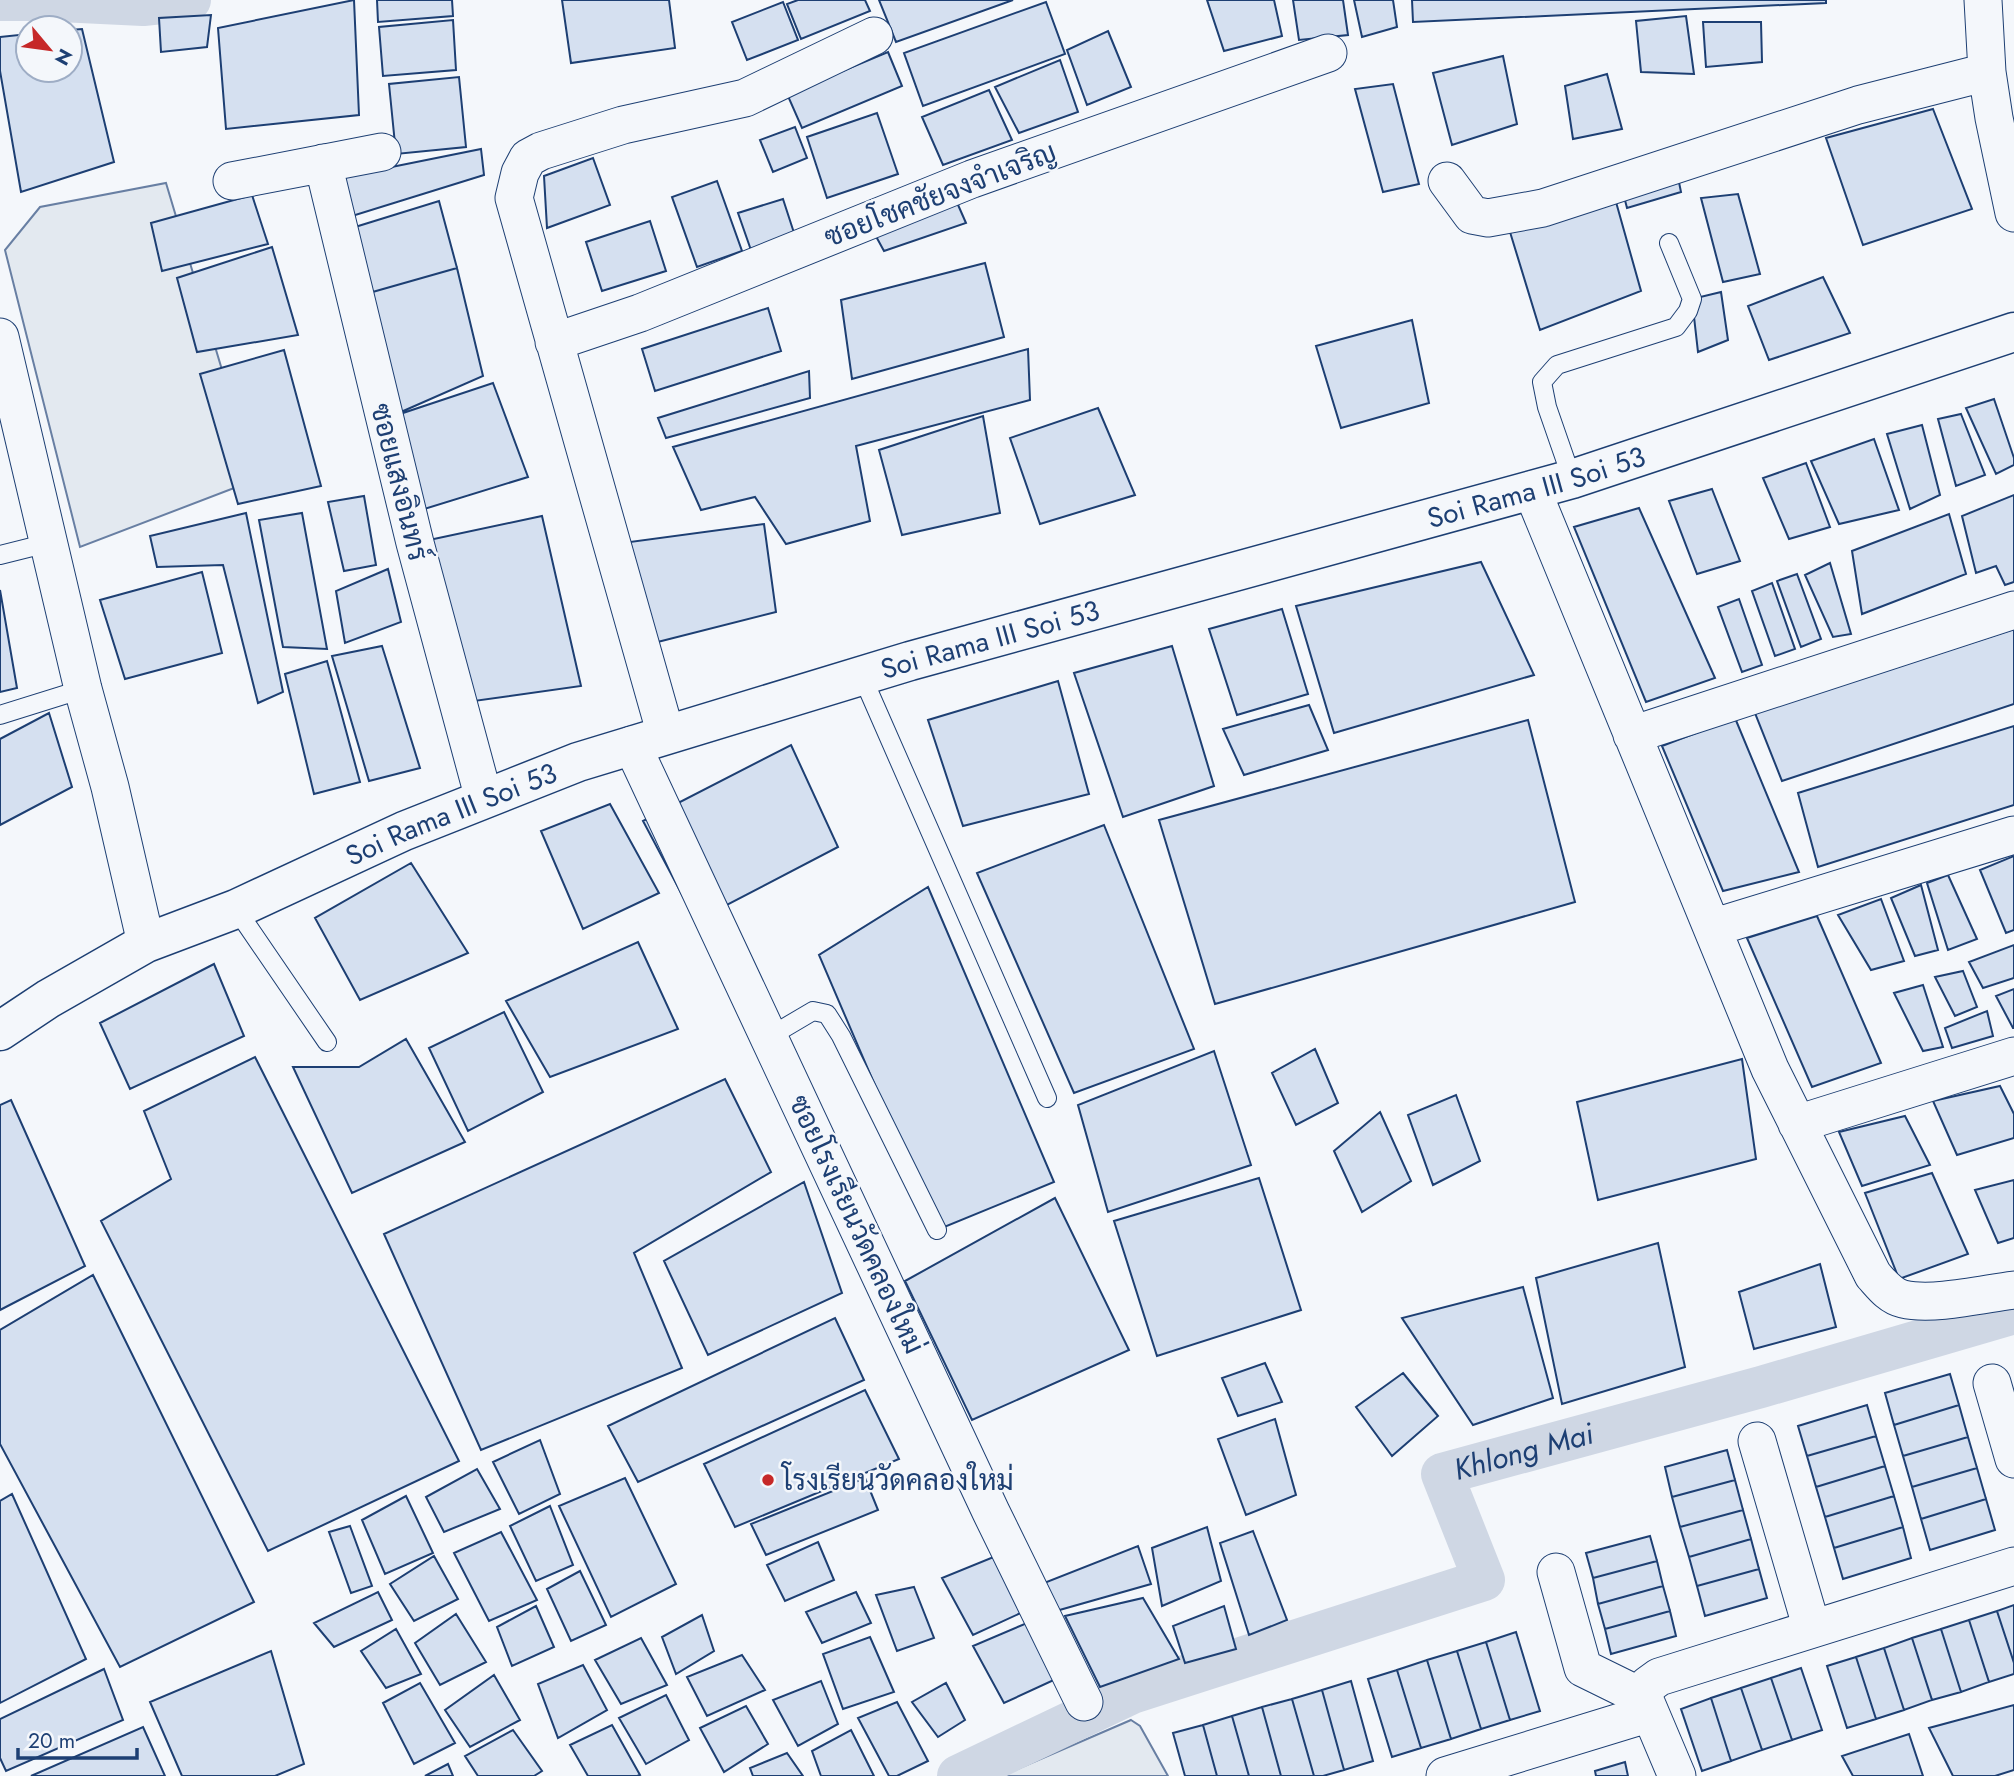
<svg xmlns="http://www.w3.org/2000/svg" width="2014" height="1776" viewBox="0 0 2014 1776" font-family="Jost,Sarabun,sans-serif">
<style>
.green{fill:#e3e9f0;stroke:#687fa3;stroke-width:2}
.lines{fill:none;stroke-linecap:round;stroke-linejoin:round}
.canal{stroke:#cfd7e4;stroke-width:42}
.building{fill:#d5e0f0;stroke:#1d3f73;stroke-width:2}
.lane-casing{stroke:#1d3f73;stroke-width:20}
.street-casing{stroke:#1d3f73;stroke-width:39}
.secondary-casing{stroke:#1d3f73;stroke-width:41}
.lane{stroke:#f4f7fb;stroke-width:18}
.street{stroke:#f4f7fb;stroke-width:37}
.secondary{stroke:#f4f7fb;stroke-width:38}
.poi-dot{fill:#c62828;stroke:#f4f7fb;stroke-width:2.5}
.labels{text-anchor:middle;stroke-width:5;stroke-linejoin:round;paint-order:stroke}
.street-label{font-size:28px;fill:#1d3f73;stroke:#f4f7fb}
.poi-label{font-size:28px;fill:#1d3f73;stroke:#f4f7fb;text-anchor:start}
.water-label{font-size:30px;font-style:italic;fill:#1d3f73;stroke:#f4f7fb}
</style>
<rect width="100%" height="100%" fill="#f4f7fb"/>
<path class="green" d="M166 183 255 480 80 547 5 250 40 207Z
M1131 1720 1140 1726 1168 1776H1001Z"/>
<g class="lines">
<g class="canal">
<path d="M0 0H39L143 5 190 0"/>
<path id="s1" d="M958 1776 1132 1693 1484 1580 1442 1474 1761 1387 2014 1313"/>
</g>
</g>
<path class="building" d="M354 0 359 115 226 129 218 28Z
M377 0H452L453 16 378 22Z
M562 0H669L675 48 571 63Z
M798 0H865L870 11 801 39 787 4Z
M879 0H1013L896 42Z
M1207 0H1274L1282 36 1224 51Z
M1293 0H1343L1348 35 1299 40Z
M1354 0H1393L1397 27 1362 37Z
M1412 0H1826V3L1413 22Z
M783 2 798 40 747 60 732 22Z
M1046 2 1065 54 923 106 904 53Z
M211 15 207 47 161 52 159 18Z
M1686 16 1694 74 1641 72 1636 21Z
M453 20 456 70 383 76 379 27Z
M1703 22H1761L1762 62 1706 67Z
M82 29 114 162 21 192 0 71V37L28 34V70H70V30Z
M1108 31 1131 87 1087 105 1067 50Z
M888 52 902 86 802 128 788 96 785 95Z
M1503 56 1517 124 1452 145 1433 73Z
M1060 60 1078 112 1019 133 995 87Z
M1607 74 1622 129 1573 139 1565 86Z
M459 77 466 147 396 154 389 84Z
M1393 84 1419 184 1383 192 1355 89Z
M989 90 1012 140 943 165 922 117Z
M1933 109 1972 209 1863 245 1826 138Z
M877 113 898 174 827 198 807 137Z
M795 127 807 158 773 172 760 140Z
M481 149 484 175 336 221 327 180Z
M1673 153 1681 192 1627 208 1618 173Z
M593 158 610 205 547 228 544 176Z
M717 181 742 251 697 267 672 197Z
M1738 194 1760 274 1723 282 1701 198Z
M252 195 268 244 162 271 151 223Z
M955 198 966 223 884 251 872 229Z
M783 199 796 239 752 253 738 213Z
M439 201 457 268 355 297 339 232Z
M1616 202 1641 291 1540 330 1510 232Z
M650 221 666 271 602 291 586 242Z
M272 247 298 335 197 352 177 278Z
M985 263 1004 337 852 379 841 300Z
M457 268 483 376 385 419 355 297Z
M1823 277 1850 333 1769 360 1748 306Z
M1721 292 1728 340 1698 352 1692 299Z
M768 308 781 351 655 391 642 349Z
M1412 320 1429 403 1341 428 1316 346Z
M1028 349 1030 400 856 446 870 521 786 544 755 497 701 510 673 447Z
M284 350 321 486 238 504 200 374Z
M809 371 810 398 666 438 658 418Z
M493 383 528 477 408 514 385 419Z
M1994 399 2014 458V465L1996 474 1966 408Z
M1098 408 1135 495 1040 524 1010 438Z
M1961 414 1985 475 1956 486 1938 419Z
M983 416 1000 513 902 535 879 450Z
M1922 425 1940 495 1910 509 1887 434Z
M1874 439 1899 510 1839 524 1811 461Z
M1806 463 1830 527 1789 539 1763 478Z
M1712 489 1740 561 1697 574 1669 501Z
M2014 495V582L2005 585 1996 566 1976 573 1962 516Z
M364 496 376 565 344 571 328 502Z
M1639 508 1715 678 1646 702 1574 527Z
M246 513 283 692 258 703 223 565 157 567 150 536Z
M302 513 327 649 283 647 259 520Z
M1949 514 1966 574 1862 614 1852 551Z
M542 516 581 686 467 702 415 543Z
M764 524 776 612 630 649 600 546Z
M1481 562 1534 675 1334 733 1296 606Z
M1830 563 1851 634 1833 637 1805 575Z
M388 569 401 622 345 643 336 591Z
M202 572 222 653 125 679 100 600Z
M1797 574 1821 639 1801 647 1777 581Z
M1772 583 1795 649 1775 656 1752 591Z
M0 590 17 688 0 692Z
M1739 599 1762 665 1742 672 1718 607Z
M1282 609 1308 694 1237 715 1209 629Z
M2014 629V704L1782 781 1755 713Z
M382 646 420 768 369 781 332 656Z
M1172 646 1214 786 1123 817 1074 673Z
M327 661 360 782 314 794 285 674Z
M1058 681 1089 794 963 826 928 720Z
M1309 705 1328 750 1244 775 1223 729Z
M49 713 72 787 0 825V739Z
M1735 718 1799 872 1723 891 1662 746Z
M1528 720 1575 902 1215 1004 1159 820Z
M2014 726V805L1818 867 1798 793Z
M791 745 838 847 696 921 643 821Z
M610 804 659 893 583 929 541 831Z
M1104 825 1194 1049 1074 1093 977 873Z
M2014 856V930L2006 933 1980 870Z
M411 863 468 953 360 1000 315 918Z
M1948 875 1977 939 1948 950 1927 883Z
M1921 885 1938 950 1915 956 1891 898Z
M928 887 1054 1182 937 1230 819 955Z
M1881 899 1904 961 1871 970 1838 915Z
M1817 916 1881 1063 1812 1087 1747 938Z
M638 942 678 1029 550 1077 506 1001Z
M2014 945V978L1983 988 1969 962Z
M214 964 244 1036 130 1089 100 1023Z
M1963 971 1977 1007 1955 1016 1935 977Z
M1923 985 1943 1047 1923 1051 1894 993Z
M2014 989V1028H2013L1996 996Z
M1987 1011 1993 1036 1952 1048 1945 1028Z
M504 1012 543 1092 468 1131 429 1048Z
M406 1039 465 1142 352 1193 293 1067H359Z
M1315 1049 1338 1103 1296 1125 1272 1073Z
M1214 1051 1251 1165 1108 1212 1078 1105Z
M255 1057 459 1461 268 1551 101 1221 171 1179 144 1111Z
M1742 1059 1756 1159 1598 1200 1577 1102Z
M725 1079 771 1172 634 1253 682 1368 481 1450 384 1234Z
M2000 1086 2014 1114V1138L1957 1155 1933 1101Z
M1456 1095 1480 1161 1433 1185 1408 1115Z
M11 1100 85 1266 0 1310V1105Z
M1380 1112 1411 1181 1362 1212 1334 1151Z
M1905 1116 1930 1165 1862 1186 1839 1132Z
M1932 1173 1968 1254 1899 1279 1865 1193Z
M1259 1178 1301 1310 1157 1356 1114 1221Z
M2014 1180V1238L1998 1243 1975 1190Z
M804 1182 842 1293 708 1355 664 1261Z
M1055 1198 1129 1350 972 1420 905 1281Z
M1658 1243 1685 1367 1562 1404 1536 1278Z
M1820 1264 1836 1327 1754 1349 1739 1292Z
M93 1275 254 1602 120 1667 0 1444V1330Z
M1523 1287 1553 1398 1473 1425 1402 1318Z
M835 1318 864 1380 638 1482 608 1426Z
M1265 1363 1282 1402 1238 1416 1222 1378Z
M1403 1373 1438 1416 1392 1456 1356 1407Z
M1950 1374 1959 1405 1894 1425 1885 1393Z
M865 1390 899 1459 735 1527 704 1464Z
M1867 1405 1876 1436 1807 1456 1798 1426Z
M1959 1405 1968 1437 1903 1456 1894 1425Z
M1275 1419 1296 1495 1246 1515 1218 1439Z
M1876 1436 1885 1466 1816 1487 1807 1456Z
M1968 1437 1977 1468 1912 1487 1903 1456Z
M540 1440 560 1494 519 1514 493 1462Z
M1727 1450 1735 1480 1672 1497 1665 1467Z
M1885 1466 1894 1496 1825 1517 1816 1487Z
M1977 1468 1986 1499 1921 1519 1912 1487Z
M477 1469 500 1509 444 1532 426 1497Z
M625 1478 676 1584 611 1617 559 1506Z
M865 1478 878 1510 766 1555 751 1524Z
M1735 1480 1743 1510 1680 1527 1672 1497Z
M12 1494 86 1659 0 1703V1501Z
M406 1496 433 1553 385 1574 362 1520Z
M1894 1496 1903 1527 1834 1548 1825 1517Z
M1986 1499 1995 1530 1930 1550 1921 1519Z
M550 1506 573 1565 536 1581 510 1526Z
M1743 1510 1751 1539 1689 1557 1680 1527Z
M350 1526 372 1586 351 1593 329 1532Z
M1207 1527 1221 1581 1162 1606 1152 1548Z
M1903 1527 1911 1558 1843 1579 1834 1548Z
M1253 1531 1287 1620 1249 1635 1220 1543Z
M501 1532 537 1600 489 1621 454 1553Z
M1650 1536 1657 1561 1593 1578 1586 1553Z
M1751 1539 1759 1569 1697 1586 1689 1557Z
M818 1542 834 1580 785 1601 767 1565Z
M1138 1546 1151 1584 1056 1611 1044 1583Z
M434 1556 458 1599 414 1621 390 1584Z
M996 1556 1025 1611 973 1635 942 1578Z
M1657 1561 1663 1586 1598 1604 1593 1578Z
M1759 1569 1767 1598 1705 1616 1697 1586Z
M580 1571 606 1625 571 1641 547 1589Z
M1663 1586 1670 1611 1605 1629 1598 1604Z
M914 1587 934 1638 897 1651 876 1595Z
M378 1592 392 1620 334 1647 314 1623Z
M856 1592 871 1623 822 1643 806 1612Z
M1143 1598 1179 1659 1100 1687 1065 1616Z
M2014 1605V1663L1997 1611Z
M536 1606 554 1647 512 1666 497 1627Z
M1224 1606 1236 1649 1185 1663 1173 1626Z
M1670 1611 1676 1636 1611 1654 1605 1629Z
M1997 1611 2014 1663V1674L1989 1682 1969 1620Z
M456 1614 486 1662 440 1685 415 1643Z
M702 1615 714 1651 676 1674 662 1637Z
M1969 1620 1989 1682 1961 1692 1941 1629Z
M1027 1623 1056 1679 1004 1703 973 1646Z
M396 1629 421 1674 386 1688 361 1651Z
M1941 1629 1961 1692 1932 1700 1912 1638Z
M1516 1632 1540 1711 1510 1720 1486 1642Z
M870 1637 894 1692 843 1709 823 1654Z
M641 1638 667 1685 621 1704 595 1660Z
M1912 1638 1932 1700 1904 1710 1884 1648Z
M1486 1642 1510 1720 1481 1729 1457 1651Z
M1884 1648 1904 1710 1876 1719 1856 1657Z
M271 1651 304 1764 275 1776H182L150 1702Z
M1457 1651 1481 1729 1451 1739 1427 1660Z
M742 1655 765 1690 707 1716 687 1677Z
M1856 1657 1876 1719 1847 1728 1827 1666Z
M1427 1660 1451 1739 1421 1748 1397 1670Z
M583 1665 607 1710 558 1738 538 1684Z
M1801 1668 1822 1730 1792 1740 1771 1678Z
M104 1669 123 1720 6 1771 0 1758V1719Z
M1397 1670 1421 1748 1392 1757 1368 1679Z
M494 1675 520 1720 470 1747 445 1710Z
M1771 1678 1792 1740 1762 1750 1741 1688Z
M821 1681 838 1724 798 1746 773 1700Z
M1351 1681 1373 1761 1344 1770 1322 1690Z
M420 1683 455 1743 414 1764 383 1703Z
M946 1683 965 1720 938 1737 912 1702Z
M1741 1688 1762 1750 1731 1761 1711 1698Z
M1322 1690 1344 1770 1323 1776H1314L1292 1699Z
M666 1695 689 1740 646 1764 619 1718Z
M1711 1698 1731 1761 1702 1771 1681 1709Z
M1292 1699 1314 1776H1281L1262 1707Z
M897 1702 928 1761 897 1776H889L858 1718Z
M2014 1705V1770L1995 1776H1953L1929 1728Z
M746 1706 768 1744 724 1772 700 1728Z
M1262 1707 1281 1776H1249L1232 1716Z
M1232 1716 1249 1776H1217L1203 1725Z
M612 1725 640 1775 637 1776H588L570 1745Z
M1203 1725 1217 1776H1185L1173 1733Z
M143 1727 165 1776H31Z
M513 1730 542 1771 534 1776H478L465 1756Z
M851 1730 874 1776H821L812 1751Z
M1909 1734 1923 1776H1853L1842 1756Z
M787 1753 803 1776H753L750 1768Z
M1625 1762 1628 1776H1596L1595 1771Z
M448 1764 453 1776H425Z"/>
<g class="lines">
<g class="lane-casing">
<path id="lane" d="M1572 479 1547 407 1542 382 1557 365 1676 327 1688 311 1692 299 1669 243
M0 555 48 543
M862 676 1047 1098
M0 715 83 689
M236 909 327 1042
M769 1037 813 1011 827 1014 841 1036 937 1230"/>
</g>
<g class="street-casing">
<path id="street" d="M1983 0 1987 72 1994 118 2014 213
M323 163 415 543 484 799
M232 181 382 152
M1447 181 1472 215 1488 218 1543 208 1858 105 1987 72
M0 337 83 689 110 787 146 943
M554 342 640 313 972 179 1328 53
M1532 490 1770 1069 1873 1275C1882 1285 1890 1296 1903 1299 1933 1306 1983 1294 2014 1290
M666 735 514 198 520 173 528 158 541 151 623 125 745 98 874 36
M1632 735 2014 610
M632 745 991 1512 1084 1702
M1712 928 2014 835
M1797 1124 2014 1056
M1992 1383 2014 1459
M1757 1441 1812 1629
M1556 1572 1583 1668 1644 1698
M1445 1776 1650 1713
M1677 1776 1644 1698 1648 1685 1659 1677 2014 1566"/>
</g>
<g class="secondary-casing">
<g id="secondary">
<path id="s2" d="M0 1031 48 999 146 943 236 909 404 831 578 762 910 661 1572 479 2014 332"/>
</g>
</g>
<use href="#lane" class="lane"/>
<use href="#street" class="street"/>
<use href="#secondary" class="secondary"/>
</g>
<circle class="poi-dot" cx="768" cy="1480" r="7"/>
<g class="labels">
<g class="street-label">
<text transform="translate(940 194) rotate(-21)" y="10">ซอยโชคชัยจงจำเจริญ</text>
<text transform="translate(400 482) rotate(76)" y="10">ซอยแสงอินทร์</text>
<text dy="10" stroke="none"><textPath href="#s2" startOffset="1636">Soi Rama III Soi 53</textPath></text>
<text dy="10" stroke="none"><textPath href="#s2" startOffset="1069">Soi Rama III Soi 53</textPath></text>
<text dy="10" stroke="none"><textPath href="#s2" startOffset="502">Soi Rama III Soi 53</textPath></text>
<text transform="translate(857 1224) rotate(65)" y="10">ซอยโรงเรียนวัดคลองใหม่</text>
</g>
<g class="poi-label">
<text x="782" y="1490">โรงเรียนวัดคลองใหม่</text>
</g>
<g class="water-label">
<text dy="10" stroke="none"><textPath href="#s1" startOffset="761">Khlong Mai</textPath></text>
</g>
</g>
<g transform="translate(49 49) rotate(119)"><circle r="33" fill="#f4f7fb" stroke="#9eadc5" stroke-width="2"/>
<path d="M0-5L12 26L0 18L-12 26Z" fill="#c62828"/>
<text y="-10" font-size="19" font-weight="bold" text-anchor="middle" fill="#1d3f73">N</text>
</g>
<path d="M18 1748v10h119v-10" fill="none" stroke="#1d3f73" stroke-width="3.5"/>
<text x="28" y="1748" font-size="21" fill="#1d3f73" stroke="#f4f7fb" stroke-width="5" paint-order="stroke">20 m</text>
</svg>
